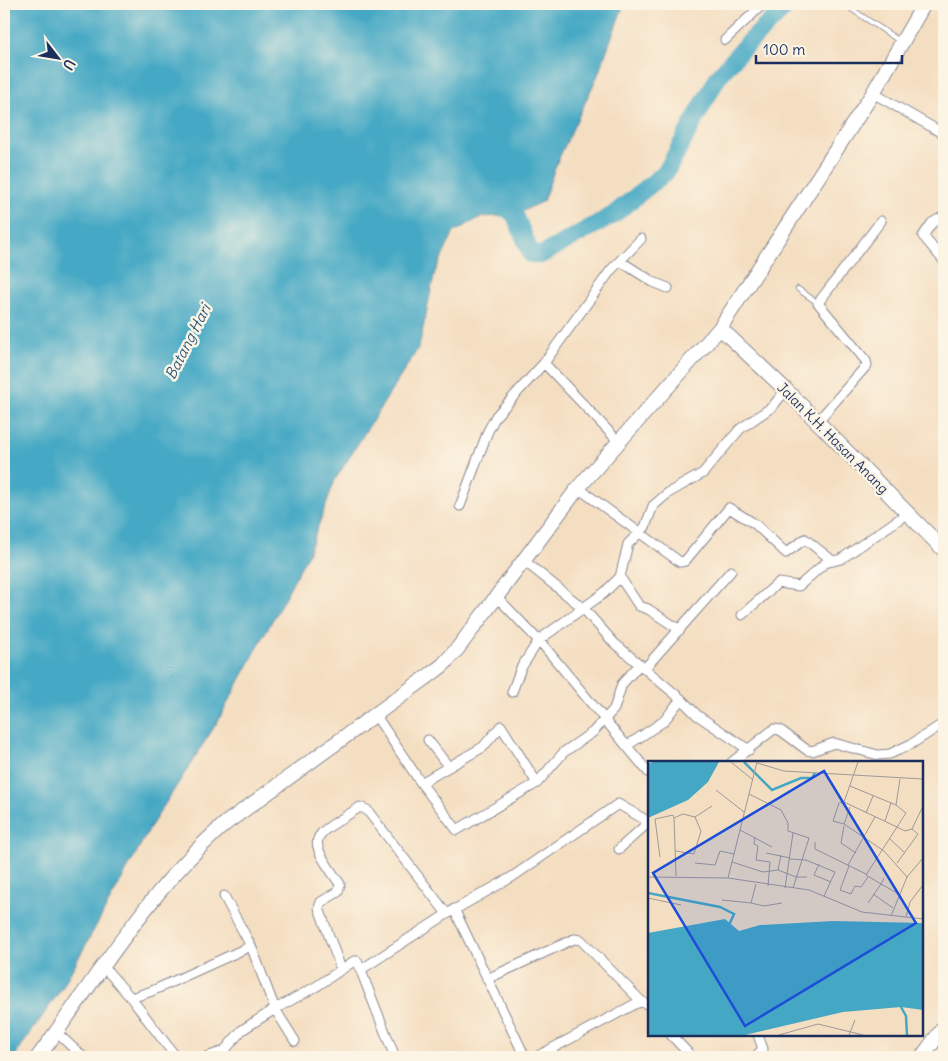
<svg xmlns="http://www.w3.org/2000/svg" width="948" height="1061" viewBox="0 0 948 1061" font-family="Delius,sans-serif">
<style>
.water{fill:#44a8c4;stroke:#306c91}
.lines{fill:none;stroke-linecap:round;stroke-linejoin:round}
.river{stroke:#44a8c4;stroke-width:18}
.lane-casing{stroke:#888690;stroke-width:6}
.street-casing{stroke:#888690;stroke-width:11}
.secondary-casing{stroke:#888690;stroke-width:16}
.lane{stroke:#fff;stroke-width:4.5}
.street{stroke:#fff;stroke-width:9}
.secondary{stroke:#fff;stroke-width:14}
.labels{text-anchor:middle;stroke-width:5;stroke-linejoin:round;paint-order:stroke}
.street-label{font-size:14px;fill:#1b2f5e;stroke:#fcf5e5}
.water-label{font-size:15px;font-style:italic;fill:#295982;stroke:#fcf5e5}
.inset-river{fill:none;stroke:#44a8c4;stroke-width:2.5}
.inset-road{fill:none;stroke:#9d9899;stroke-width:1}
.view{fill:#1d4ed8;fill-opacity:0.15;stroke:#1d4ed8;stroke-width:2.5}
.inset-edge{fill:none;stroke:#1b2f5e;stroke-width:2.5}
</style>
<rect width="100%" height="100%" fill="#fcf5e5"/>
<filter id="ink" filterUnits="userSpaceOnUse"><feTurbulence type="fractalNoise" baseFrequency=".02" numOctaves="2"/><feDisplacementMap in="SourceGraphic" scale="10" xChannelSelector="R" yChannelSelector="G"/><feConvolveMatrix kernelMatrix="1 2 1 2 8 2 1 2 1" color-interpolation-filters="sRGB"/></filter>
<filter id="wash" filterUnits="userSpaceOnUse"><feTurbulence type="fractalNoise" baseFrequency=".0096" numOctaves="4" result="noise"/><feDisplacementMap in="SourceGraphic" scale="20" xChannelSelector="R" yChannelSelector="G"/><feGaussianBlur stdDeviation="1.12" result="paint"/><feColorMatrix in="noise" values="0 0 0 0 0 0 0 0 0 0 0 0 0 0 0 0 0 1.4 0 .05"/><feComposite in="paint" operator="in"/></filter>
<g filter="url(#wash)">
<rect width="100%" height="100%" fill="#f4dec1"/>
<path class="water" d="M4 4H624L597 77 558 160 543 201 515 215 481 217 454 232 435 272 419 347 335 480 308 554 218 721 151 826 62 988 14 1057H4Z"/>
<g class="lines">
<path class="river" d="M497 200 515 215 531 254 541 255 613 215 666 172 718 77 741 50 789 4"/>
</g>
</g>
<g filter="url(#ink)">
<g class="lines">
<g class="lane-casing">
<path id="lane" d="M844 4 901 42
M798 289 818 303"/>
</g>
<g class="street-casing">
<path id="street" d="M725 40 763 4
M873 93 944 134
M944 216 932 223 923 236 944 261
M620 261 653 282 668 288
M817 422 867 365 866 361 818 303 881 221
M618 441 544 363 611 270 641 239
M578 488 680 562 685 561 729 508 755 524 786 553 805 539 833 561
M460 506 488 431 496 416 544 363
M523 560 583 608 614 643 681 699 697 715 749 750
M620 577 639 606 648 609 680 630
M497 597 543 645 649 773
M742 615 778 583 799 586 825 563 841 559 908 513
M645 668 731 571
M512 692 521 668 539 640 604 593 620 577 628 544 645 527 653 506 668 493 703 473 740 429 772 407 786 390
M376 716 421 783 457 830 537 783 564 752 593 732 614 709 622 684 640 664
M428 740 448 766
M628 745 664 721 681 699
M732 762 774 729 780 730 807 750 812 751 834 743 878 755 890 754 913 743 944 723
M421 783 483 747 501 726 537 783
M224 896 251 946 275 1009 317 986 354 961H357L395 1057
M454 909 525 1057
M103 966 131 998 176 1057
M341 969 319 908 321 902 338 892 340 884C304 833 311 839 360 807L367 810 447 914
M362 969 447 914 512 877 618 804 649 822 619 849
M487 979 574 939 581 940 642 1002
M131 998 152 991 251 946
M56 1032 83 1057
M671 1035 692 1057
M207 1057 224 1051 242 1030 275 1009 295 1041
M536 1057 637 1003 642 1002 649 1005
M755 1057 763 1049 758 1035"/>
</g>
<g class="secondary-casing">
<path id="secondary" d="M720 328 786 390 944 550
M38 1057C97 978 150 888 226 823L427 677 443 665 458 648 578 488 720 328 873 93 924 4
M922 1057 944 1027"/>
</g>
<use href="#lane" class="lane"/>
<use href="#street" class="street"/>
<use href="#secondary" class="secondary"/>
</g>
</g>
<g class="labels">
<g class="street-label">
<text transform="translate(833 438) rotate(45)" y="5">Jalan K.H. Hasan Anang</text>
</g>
<g class="water-label">
<text transform="translate(188 342) rotate(-63)" y="5">Batang Hari</text>
</g>
</g>
<g transform="translate(648 761)">
<rect width="275" height="275" fill="#f4dec1"/>
<path d="M5 1H71L60 21 40 39 0 57V3ZM77 158 91 170 112 164 185 160 275 162V249L253 246 195 251 97 274H0V172Z" fill="#44a8c4"/>
<path class="inset-river" d="M96 1 124 29 153 17H164L167 12M0 132 72 146 86 153 81 164M252 244 258 255 259 274"/>
<path class="inset-road" d="M83 1 105 19M210 1 196 41 191 42 185 60 196 63 236 90 259 116M109 2 136 10 275 18M202 25 248 44M68 29 96 51M101 33 133 49 140 62V70L161 77 145 127M196 41 249 66 258 52 248 44 252 18M218 52 225 35M237 60 243 42M196 63 202 46M196 65 193 82 208 92M92 69 124 86M107 76 106 83 110 85 108 99 122 101 120 125M242 78 257 92M167 81V88L218 113M28 90 46 93 53 70 47 56M118 92 142 97M12 96 7 58 25 54 26 57M142 98 158 99 187 111 176 135M84 101 115 111 130 109 148 116H159M47 102 67 104 72 90 86 93M249 102 270 73 264 68M171 103 166 114 183 121M200 104 227 56M201 105 192 129 203 133 207 125 213 126 220 116M130 109 133 94M28 115 26 57 35 53 47 56 64 45M0 116 80 117 109 1M80 117 161 129 214 151 275 158M236 117 233 123 251 133M137 127 145 72M225 133 245 147M0 137 33 144M74 139 103 142 108 123M103 142 116 145 134 142M220 142 233 123 218 114 249 66 257 70 264 68 275 45M243 155 259 116 275 97M258 156 262 141 275 124M131 274 170 263 215 274M201 274 207 259"/>
<path class="view" d="M176 10 268 162 97 265 5 112Z"/>
<rect width="275" height="275" class="inset-edge"/>
</g>
<rect width="948" height="1061" fill="none" stroke="#fcf5e5" stroke-width="20"/>
<g transform="translate(58 58) rotate(121)" stroke="#fcf5e5" stroke-width="4" paint-order="stroke">
<path d="M0-4L9 19L0 12L-9 19Z" fill="#1b2f5e"/>
<text y="-8" font-size="14" font-weight="bold" text-anchor="middle" fill="#1b2f5e">U</text>
</g>
<path d="M756 55v8h146v-8" fill="none" stroke="#1b2f5e" stroke-width="2.5"/>
<text x="763" y="55" font-size="15" fill="#1b2f5e" stroke="#fcf5e5" stroke-width="4" paint-order="stroke">100 m</text>
</svg>
